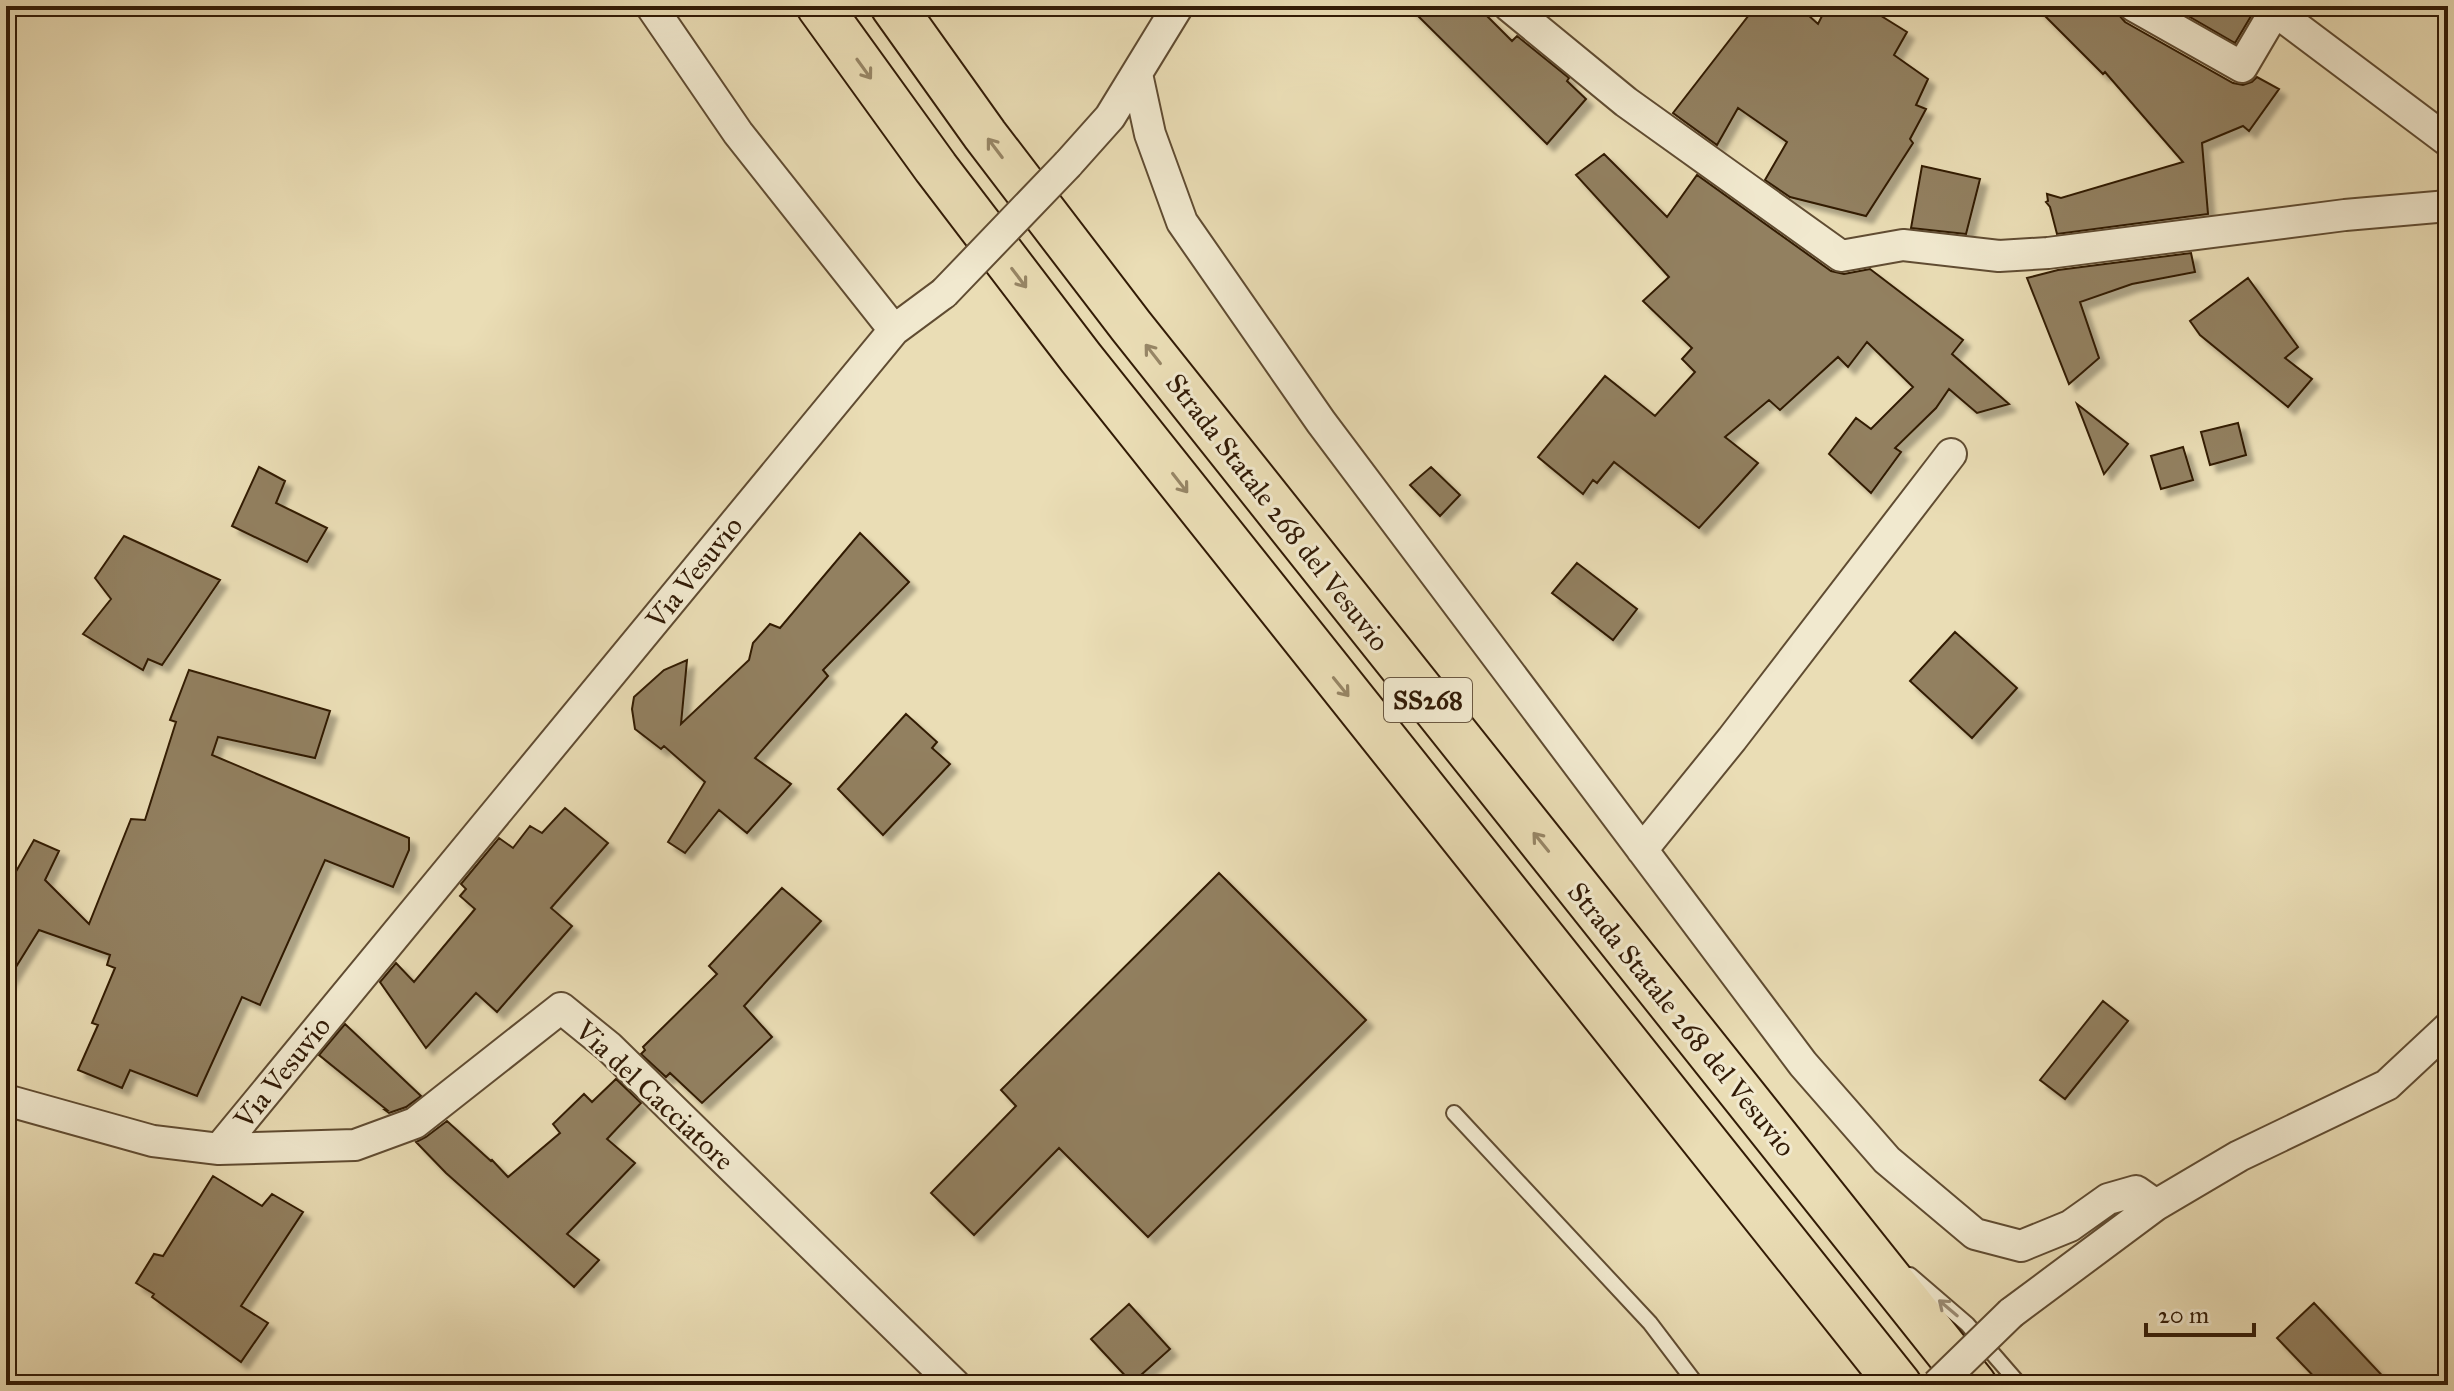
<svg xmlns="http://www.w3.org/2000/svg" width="2454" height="1391" viewBox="0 0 2454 1391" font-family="'IM FELL Great Primer',serif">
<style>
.building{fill:#928061;stroke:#321b06;stroke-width:2;filter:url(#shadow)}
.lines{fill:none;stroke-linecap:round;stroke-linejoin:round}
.lane-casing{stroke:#604c32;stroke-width:18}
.street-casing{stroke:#604c32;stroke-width:34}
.highway-casing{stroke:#321b06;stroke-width:48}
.lane{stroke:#f1e9cf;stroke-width:14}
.street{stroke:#f1e9cf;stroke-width:30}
.highway{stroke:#eaddb5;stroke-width:44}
.street-bridge-casing{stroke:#604c32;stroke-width:34;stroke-linecap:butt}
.street-bridge{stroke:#f1e9cf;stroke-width:30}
.oneway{stroke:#978666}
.oneway2{stroke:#9b8c75}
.labels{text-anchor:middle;stroke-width:6;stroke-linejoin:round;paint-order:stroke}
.shield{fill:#f1e9cf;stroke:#6b5942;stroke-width:2}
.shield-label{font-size:26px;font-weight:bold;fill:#321b06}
.street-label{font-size:28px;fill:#321b06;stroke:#f1e9cf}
</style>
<defs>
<filter id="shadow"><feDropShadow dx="7" dy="7" stdDeviation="2" flood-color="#0004"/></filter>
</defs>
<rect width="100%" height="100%" fill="#eaddb5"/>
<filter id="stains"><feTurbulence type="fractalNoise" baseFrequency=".0025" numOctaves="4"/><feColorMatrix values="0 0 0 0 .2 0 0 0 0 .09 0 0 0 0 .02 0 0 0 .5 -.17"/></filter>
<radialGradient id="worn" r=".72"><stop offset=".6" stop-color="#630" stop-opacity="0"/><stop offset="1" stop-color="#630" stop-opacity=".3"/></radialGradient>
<path class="building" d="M1408 6H1477L1512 41 1517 36 1569 78 1567 81 1586 99 1547 144Z
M1756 6H1798L1818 24 1827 6H1865L1907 32 1894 55 1928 79 1916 105 1926 109 1910 139 1913 143 1866 216 1790 197 1765 180 1787 142 1738 108 1717 145 1673 113Z
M2035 6H2116L2118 14 2125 22 2233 83 2243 85 2252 82 2257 77 2279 89 2249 131 2243 126 2202 143 2208 214 2057 234 2050 207 2046 202 2048 201 2047 194 2061 198 2183 162 2105 72 2103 74Z
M2171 6H2257L2235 43Z
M1604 154 1667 217 1697 175 1831 271 1844 274 1870 269 1963 340 1952 354 2009 404 1977 413 1949 389 1936 408 1895 448 1901 452 1871 493 1829 454 1856 418 1871 429 1913 387 1867 342 1848 367 1838 357 1780 410 1769 400 1725 437 1758 463 1699 528 1614 462 1597 483 1593 480 1583 494 1538 457 1605 376 1655 416 1695 372 1682 359 1692 348 1643 301 1669 277 1576 175Z
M1922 166 1980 179 1966 234 1911 228Z
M2191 253 2195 272 2132 284 2080 302 2099 358 2069 384 2027 278 2058 270Z
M2248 278 2298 347 2285 358 2312 379 2288 407 2200 335 2190 321Z
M2077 404 2128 444 2104 474Z
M2238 423 2246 455 2210 465 2201 432Z
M2183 447 2193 480 2161 489 2151 456Z
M259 467 285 481 276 503 327 528 307 562 232 526Z
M1431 467 1460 495 1440 516 1410 485Z
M860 533 909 582 823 670 828 676 755 758 791 784 747 833 719 810 685 853 668 842 705 782 664 746 661 749 635 729 632 709 634 697 664 670 687 660 681 724 749 660 753 643 770 624 780 628Z
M124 536 220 580 162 665 148 659 143 670 83 634 111 599 95 578Z
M1577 563 1637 609 1613 640 1552 593Z
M1955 632 2017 688 1972 738 1910 681Z
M189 670 330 711 315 758 218 737 212 755 409 838V850L393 887 325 860 260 1005 242 997 197 1096 130 1070 122 1088 78 1070 98 1025 92 1023 115 968 107 965 110 955 39 930 6 983V889L34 840 59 851 45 880 89 924 131 819 145 820 176 722 170 720Z
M906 714 937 742 932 748 950 764 883 835 838 789Z
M565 808 608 843 551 908 572 926 497 1012 476 993 426 1048 380 982 396 963 414 982 475 909 460 896 466 889 461 884 499 838 513 848 530 826 542 833Z
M1219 873 1366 1020 1148 1237 1059 1148 974 1235 931 1193 1016 1106 1001 1090Z
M782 888 821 921 744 1006 772 1037 702 1103 670 1073 666 1077 641 1054 645 1050 643 1047 717 974 709 966Z
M2103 1001 2128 1021 2065 1099 2040 1080Z
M345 1024 421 1096 406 1107 389 1113 385 1110H387L319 1055Z
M616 1079 641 1103 607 1139 635 1163 567 1234 599 1260 574 1287 446 1173 416 1142 426 1137 447 1121 491 1161 492 1160 508 1177 560 1133 553 1124 584 1094 592 1102Z
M213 1176 262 1206 272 1194 303 1212 241 1306 268 1323 241 1362 152 1297 154 1294 136 1283 154 1254 163 1256Z
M2314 1303 2391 1385H2322L2277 1338Z
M1129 1304 1170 1349 1132 1383 1091 1339Z"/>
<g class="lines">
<g class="lane-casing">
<path id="lane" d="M1454 1113 1650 1323 1697 1385
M1910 1275 1967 1324 2020 1385"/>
</g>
<g class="street-casing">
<path id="street" d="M651 6 738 133 894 330
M1509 6 1626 102 1841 256 1903 245 1999 256 2048 253 2345 215 2448 206
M2134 6 2242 67 2275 11 2448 141
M1137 74 1150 134 1182 222 1321 422 1803 1064 1887 1160 1975 1234 2021 1246 2070 1226 2108 1199 2136 1191 2156 1205
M1068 164 1110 117 1178 6
M1642 850 1732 739 1951 454
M6 1100 153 1141 219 1149 355 1145 415 1123 561 1008 609 1047 955 1385
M219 1149 894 330 944 293
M2011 1313 2156 1205 2239 1156 2387 1085 2448 1028"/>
</g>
<g class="highway-casing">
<path id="highway" d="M819 6 936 168 1081 358 1899 1385
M893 6 985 135 1131 326 1974 1385"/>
</g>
<use href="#lane" class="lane"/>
<use href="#street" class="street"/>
<use href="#highway" class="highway"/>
<g class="street-bridge-casing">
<path id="street-bridge" d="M944 293 1068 164
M1937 1385 2011 1313"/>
</g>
<use href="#street-bridge" class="street-bridge"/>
</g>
<defs><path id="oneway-shaft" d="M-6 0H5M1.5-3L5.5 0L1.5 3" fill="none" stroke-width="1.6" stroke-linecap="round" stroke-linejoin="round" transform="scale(2)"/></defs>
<g class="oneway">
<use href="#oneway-shaft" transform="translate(864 69) rotate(54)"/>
<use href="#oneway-shaft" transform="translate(995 148) rotate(-127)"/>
<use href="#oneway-shaft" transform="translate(1019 278) rotate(53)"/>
<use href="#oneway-shaft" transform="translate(1153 354) rotate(-128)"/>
<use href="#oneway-shaft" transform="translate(1180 483) rotate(52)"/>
<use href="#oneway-shaft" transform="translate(1341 687) rotate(51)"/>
<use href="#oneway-shaft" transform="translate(1541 842) rotate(-129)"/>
</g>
<use class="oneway2" href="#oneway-shaft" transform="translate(1948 1308) rotate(-140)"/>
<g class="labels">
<rect class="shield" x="1384" y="678" width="88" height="44" rx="6"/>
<g class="shield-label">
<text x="1428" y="709">SS268</text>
</g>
<g class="street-label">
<text transform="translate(1278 512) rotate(52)" y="10">Strada Statale 268 del Vesuvio</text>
<text transform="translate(694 572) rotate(-51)" y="10">Via Vesuvio</text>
<text transform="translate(1682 1019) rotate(51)" y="10">Strada Statale 268 del Vesuvio</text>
<text transform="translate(282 1072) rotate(-51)" y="10">Via Vesuvio</text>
<text transform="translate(655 1095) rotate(43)" y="10">Via del Cacciatore</text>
</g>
</g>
<rect width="2454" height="1391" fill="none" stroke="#eaddb5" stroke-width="32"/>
<rect x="8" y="8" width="2438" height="1375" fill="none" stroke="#321b06" stroke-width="4"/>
<rect x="16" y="16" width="2422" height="1359" fill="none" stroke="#321b06" stroke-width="2"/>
<path d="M2146 1323v12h108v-12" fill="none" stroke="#321b06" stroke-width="4"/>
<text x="2158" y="1323" font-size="24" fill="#321b06" stroke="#f1e9cf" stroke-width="6" paint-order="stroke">20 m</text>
<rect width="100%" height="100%" filter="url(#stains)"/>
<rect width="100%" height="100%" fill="url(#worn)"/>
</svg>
